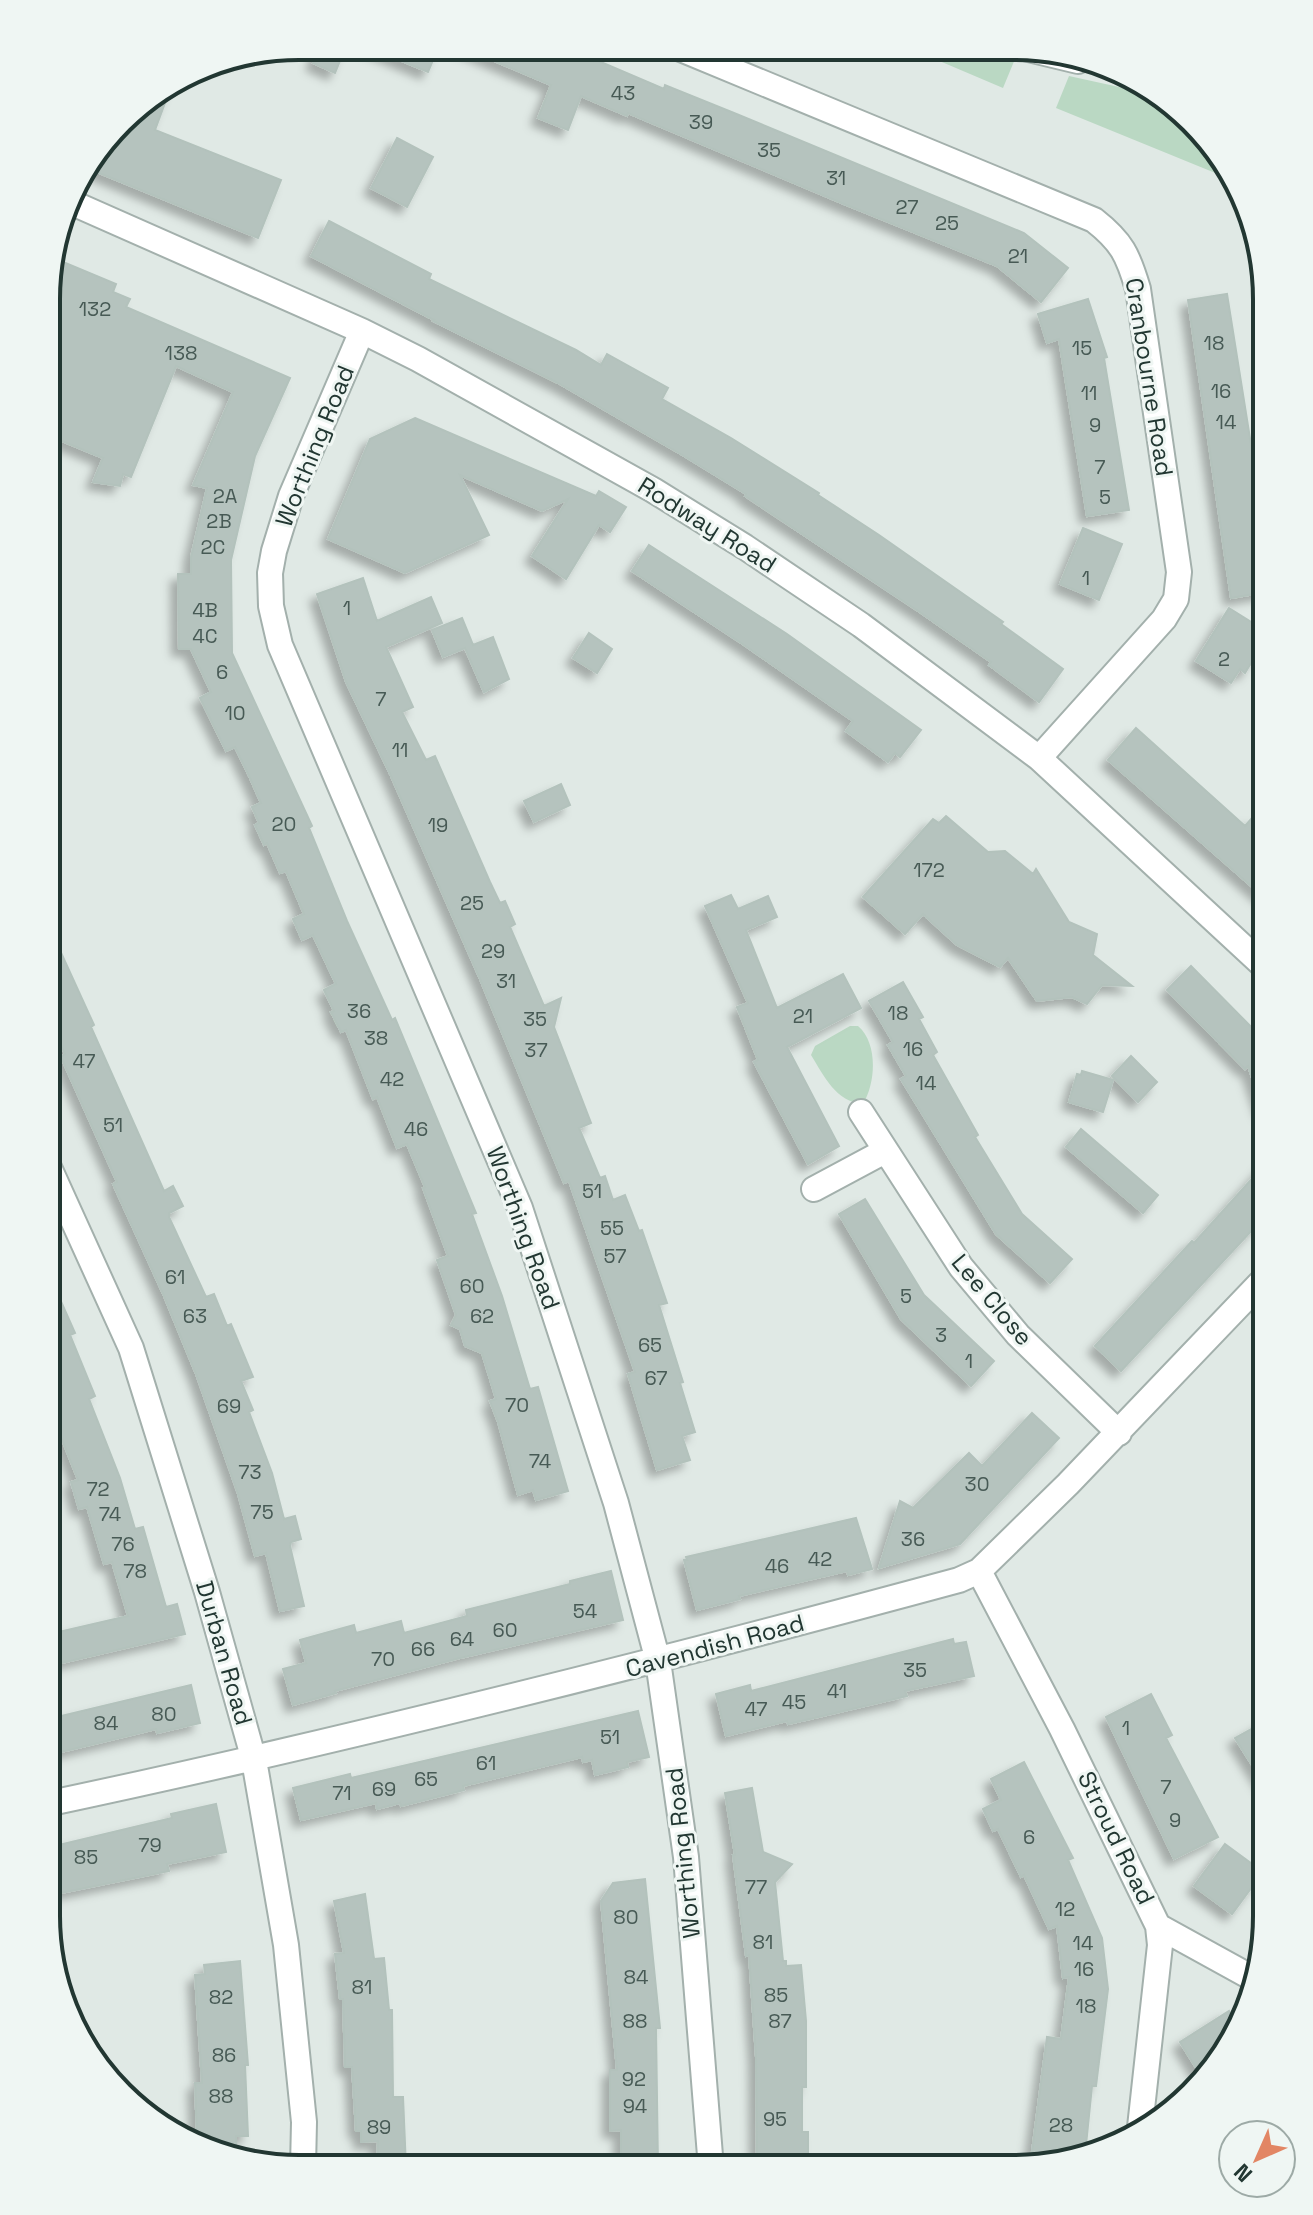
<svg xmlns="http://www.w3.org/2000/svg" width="1313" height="2215" viewBox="0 0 1313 2215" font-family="'Space Grotesk',sans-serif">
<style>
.green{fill:#bad8c3}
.building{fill:#b5c3be;stroke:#b3c2bc;stroke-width:2;filter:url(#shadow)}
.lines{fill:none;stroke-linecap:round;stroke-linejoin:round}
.minor-casing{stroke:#a3b0ac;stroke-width:28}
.minor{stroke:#fff;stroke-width:24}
.labels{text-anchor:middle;stroke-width:6;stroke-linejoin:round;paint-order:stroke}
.number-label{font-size:20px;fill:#475a55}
.street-label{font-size:24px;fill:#223732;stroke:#eff6f3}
.rim{fill:none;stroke:#223732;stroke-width:4}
</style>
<defs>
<filter id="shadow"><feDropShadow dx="-7" dy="7" stdDeviation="4" flood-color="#0004"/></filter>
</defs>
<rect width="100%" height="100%" fill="#e0e9e5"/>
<path class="green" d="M916 48H986L1015 59 1003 88 923 54Z
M1069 76 1169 98 1230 179 1056 108Z
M850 1026H858C878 1043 876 1082 863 1104 836 1102 824 1076 811 1055L815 1046Z"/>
<path class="building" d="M320 46H346L335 73 313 63Z
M366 46H439L428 72Z
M459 46 561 47 593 61 594 59 664 89 665 85 734 113 1024 233 1068 268 1041 302 997 266 844 204 628 113 627 116 581 96 568 130 538 118 551 85Z
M172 84 155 130 281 180 258 238 87 168 132 109Z
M397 138 433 157 407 207 371 188Z
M329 221 431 274 429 279 576 350 601 365 607 354 668 388 662 399 731 438 819 493 818 495 879 535 1003 622 1001 624 1063 669 1039 702 989 665 991 662 921 613 745 496 746 494 684 456 558 383 433 321 434 320 311 256Z
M51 257 116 284 113 292 130 299 126 307 290 378 255 456 231 560 232 653 312 826 309 828 347 921 392 1020 395 1018 476 1213 472 1214 502 1296 530 1389 538 1387 568 1491 536 1500 533 1490 518 1495 498 1422 490 1401 496 1399 482 1353 465 1346 460 1329 451 1325 456 1315 437 1260 448 1256 423 1188 425 1187 407 1144 397 1148 377 1097 373 1099 346 1030 341 1032 331 1012 334 1011 324 990 336 984 313 935 302 940 293 919 304 914 286 871 280 873 267 843 264 845 255 825 259 823 252 807 261 803 250 778 235 747 226 751 200 698 211 692 191 649H179L178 574H191V557L207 488 193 485 233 392 176 366 131 477 123 474 120 486 93 482 103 458 57 439H48V266Z
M1227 294 1252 451 1267 461V475L1262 482 1264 492 1258 493 1267 554V592L1231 598 1188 300Z
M1088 299 1107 357 1104 358 1129 510 1087 516 1059 339 1047 343 1038 314Z
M415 418 596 496 599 491 626 507 610 532 599 525 566 579 532 556 568 499 542 511 460 475 489 535 405 573 328 539 370 439Z
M1083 528 1122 544 1099 600 1060 584Z
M649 545 787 634 921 730 900 757 895 753 888 762 846 731 853 721 744 645 632 571Z
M363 578 377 621 431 597 442 623 386 647 413 707 402 712 426 760 435 756 490 882 500 903 505 901 515 924 510 927 544 1006 561 998 554 1027 591 1123 579 1128 600 1178 605 1176 613 1200 625 1195 639 1231 642 1230 667 1303 659 1305 683 1382 680 1383 695 1432 682 1436 690 1460 657 1470 628 1374 635 1372 569 1181 564 1183 480 979 391 776 346 682 317 594Z
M1229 608 1264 630 1258 640 1263 643 1245 673 1240 669 1231 683 1196 661Z
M462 618 473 645 493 637 509 679 484 692 465 648 443 657 432 630Z
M589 633 612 649 597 673 573 658Z
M1136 728 1245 826 1252 818 1267 832V900L1108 760Z
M561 784 570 805 534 822 524 801Z
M946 816 988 852 1005 851 1033 874 1036 869 1069 922 1097 934 1093 955 1132 986 1102 985 1087 1004 1072 997 1037 1001 1008 958 1000 967 957 945 923 914 905 934 863 897 933 819 939 823Z
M731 895 738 909 768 896 777 917 746 930 777 1008 843 974 861 1008 787 1047 839 1146 808 1164 754 1062 758 1060 737 1007 748 1003 705 906Z
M47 922 94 1025 91 1027 164 1191 173 1186 183 1206 169 1213V1217L206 1297 214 1294 227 1326 231 1324 253 1377 241 1381 253 1410 249 1412 272 1473 284 1519 295 1516 301 1539 291 1542 290 1546 304 1606 280 1611 266 1553 255 1556 238 1494 196 1374 164 1296 113 1184 117 1182 61 1057 65 1054 47 1016Z
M1191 966 1267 1043V1110L1263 1111 1248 1066 1245 1069 1167 990Z
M903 982 923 1017 919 1019 937 1052 933 1055 978 1135 975 1137 1022 1214 1072 1259 1050 1283 996 1234 901 1079 906 1076 888 1045 893 1042 869 1001Z
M1131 1056 1157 1082 1138 1102 1112 1076Z
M1082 1071 1113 1080 1103 1112 1069 1102 1077 1074 1081 1075Z
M1081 1129 1158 1195 1143 1213 1066 1147Z
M1267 1162V1214L1121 1371 1095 1346 1192 1241 1194 1243Z
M865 1199 924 1295 994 1361 971 1386 901 1319 839 1214Z
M47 1270 75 1333 70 1335 95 1396 89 1399 120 1478 135 1529 143 1527 166 1607 177 1604 185 1634 57 1664 50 1634 128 1616 112 1562 104 1564 87 1507 79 1509 71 1482 78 1480 59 1432 52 1435 47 1422Z
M1032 1413 1059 1438 960 1544 879 1568 900 1501 913 1508 969 1453 982 1466Z
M856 1518 872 1569 848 1575 847 1571 739 1596 740 1599 697 1610 684 1560H687L686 1557Z
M611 1571 623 1620 456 1659 335 1691 336 1693 293 1705 283 1669 306 1663 300 1640 354 1625 356 1633 401 1621 404 1633 467 1616 466 1610 570 1584V1581Z
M953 1639 954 1644 966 1642 974 1676 905 1691 907 1696 810 1719 788 1724 787 1721 726 1736 716 1694 750 1685 751 1691Z
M191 1685 200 1723 157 1733 156 1729 57 1753 49 1720 53 1718Z
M1151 1694 1172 1735 1166 1738 1218 1837 1174 1859 1106 1717Z
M638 1711 649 1757 627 1762 628 1767 595 1775 592 1760 583 1762 582 1757 463 1786 464 1790 401 1806 400 1803 377 1809 376 1803 301 1820 293 1788 350 1774 351 1778Z
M1266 1721V1787L1235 1738Z
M1024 1762 1073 1858 1068 1860 1102 1938 1108 1989 1096 2086H1092L1085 2155 1039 2164 1040 2160 1031 2159 1047 2037 1061 2039 1069 1977 1063 1978 1057 1926 1049 1929 1024 1875 1021 1877 998 1829 993 1831 983 1809 1001 1800 991 1779Z
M752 1788 763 1852 792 1864 775 1882 783 1961H786V1966L801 1965 806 2021V2087H802V2132H808V2155H795L793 2168H757L756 2057 749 1955 746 1956 733 1855H735L725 1793Z
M216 1804 226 1852 167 1864 169 1871 46 1896V1848L172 1818 171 1814Z
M1225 1844 1263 1872 1232 1914 1194 1886Z
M645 1879 660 2028H656L658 2168H621V2130L610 2131V2070H617L601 1901 613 1883Z
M365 1894 374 1959 384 1958 389 2010H392L393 2097H403L406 2167H377L378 2141 361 2142V2131H356L352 2067H345L343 1999H340L335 1954 344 1953 334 1901Z
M240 1961 248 2065H245L248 2136H236V2155L197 2138 195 2083H202L195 1975 205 1974 204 1965Z
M1229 2011 1238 2030 1215 2070 1203 2079 1180 2042Z"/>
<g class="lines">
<g class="minor-casing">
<path id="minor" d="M676 47 1094 220C1122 242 1128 255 1138 289L1179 572 1176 599 1164 619 1039 758
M1024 48 1078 61
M68 201 362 331 418 359 653 490 745 547 861 625 1039 758 1267 969
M362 331 291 496 274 551 270 573 271 606 280 645 520 1208 616 1503 658 1661 686 1857 711 2168
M861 1112 961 1267 1018 1335 1119 1433
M47 1163 131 1348 207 1592 254 1760 286 1945 304 2122 303 2167
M814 1189 885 1151
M979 1571 1062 1729 1158 1926 1160 1945 1140 2127
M46 1804C353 1739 656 1662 959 1580L979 1571 1068 1484 1267 1276
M1158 1926 1256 1980"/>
</g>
<use href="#minor" class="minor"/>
</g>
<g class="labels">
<g class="number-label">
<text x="623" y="100">43</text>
<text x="701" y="129">39</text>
<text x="769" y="157">35</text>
<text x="836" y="185">31</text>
<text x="907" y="214">27</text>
<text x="947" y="230">25</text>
<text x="1018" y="263">21</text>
<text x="95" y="316">132</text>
<text x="1214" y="350">18</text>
<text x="1082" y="355">15</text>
<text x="181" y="360">138</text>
<text x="1221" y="398">16</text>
<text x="1089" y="400">11</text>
<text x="1226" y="429">14</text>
<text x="1095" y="432">9</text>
<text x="1100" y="474">7</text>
<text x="225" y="503">2A</text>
<text x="1105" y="504">5</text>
<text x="219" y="528">2B</text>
<text x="213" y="554">2C</text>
<text x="1086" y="585">1</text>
<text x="347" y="615">1</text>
<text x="205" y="617">4B</text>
<text x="205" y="643">4C</text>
<text x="1224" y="666">2</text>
<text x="222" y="679">6</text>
<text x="381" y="706">7</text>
<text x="235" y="720">10</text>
<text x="400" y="757">11</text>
<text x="284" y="831">20</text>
<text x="438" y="832">19</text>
<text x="929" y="877">172</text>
<text x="472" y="910">25</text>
<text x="493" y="958">29</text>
<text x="506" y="988">31</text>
<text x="359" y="1018">36</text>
<text x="898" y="1020">18</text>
<text x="803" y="1023">21</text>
<text x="535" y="1026">35</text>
<text x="376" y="1045">38</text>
<text x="913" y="1056">16</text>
<text x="536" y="1057">37</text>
<text x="84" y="1068">47</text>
<text x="392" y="1086">42</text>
<text x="926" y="1090">14</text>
<text x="113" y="1132">51</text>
<text x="416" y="1136">46</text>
<text x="592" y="1198">51</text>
<text x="612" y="1235">55</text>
<text x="615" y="1263">57</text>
<text x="175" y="1284">61</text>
<text x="472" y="1293">60</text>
<text x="906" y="1303">5</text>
<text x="195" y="1323">63</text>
<text x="482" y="1323">62</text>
<text x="941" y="1342">3</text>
<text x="650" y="1352">65</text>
<text x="969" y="1368">1</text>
<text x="656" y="1385">67</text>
<text x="517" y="1412">70</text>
<text x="229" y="1413">69</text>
<text x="540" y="1468">74</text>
<text x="250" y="1479">73</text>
<text x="977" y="1491">30</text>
<text x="98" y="1496">72</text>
<text x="262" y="1519">75</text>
<text x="110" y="1521">74</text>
<text x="913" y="1546">36</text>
<text x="123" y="1551">76</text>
<text x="820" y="1566">42</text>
<text x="777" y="1573">46</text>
<text x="135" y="1578">78</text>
<text x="585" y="1618">54</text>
<text x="505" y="1637">60</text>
<text x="462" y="1646">64</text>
<text x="423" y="1656">66</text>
<text x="383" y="1666">70</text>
<text x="915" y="1677">35</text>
<text x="837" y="1698">41</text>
<text x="794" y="1709">45</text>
<text x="756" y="1716">47</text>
<text x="164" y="1721">80</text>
<text x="106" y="1730">84</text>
<text x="1126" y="1735">1</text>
<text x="610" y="1744">51</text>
<text x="486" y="1770">61</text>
<text x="426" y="1786">65</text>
<text x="1166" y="1794">7</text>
<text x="384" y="1796">69</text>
<text x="342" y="1800">71</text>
<text x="1175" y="1827">9</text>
<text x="1029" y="1844">6</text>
<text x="150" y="1852">79</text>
<text x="86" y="1864">85</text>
<text x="756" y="1894">77</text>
<text x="1065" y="1916">12</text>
<text x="626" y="1924">80</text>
<text x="763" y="1949">81</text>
<text x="1083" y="1950">14</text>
<text x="1084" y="1976">16</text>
<text x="636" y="1984">84</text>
<text x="362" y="1994">81</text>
<text x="776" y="2002">85</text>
<text x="221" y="2004">82</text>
<text x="1086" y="2013">18</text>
<text x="635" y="2028">88</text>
<text x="780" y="2028">87</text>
<text x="224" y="2062">86</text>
<text x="634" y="2086">92</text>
<text x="221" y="2103">88</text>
<text x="635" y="2113">94</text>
<text x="775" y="2126">95</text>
<text x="1061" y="2132">28</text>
<text x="379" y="2134">89</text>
</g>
<g class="street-label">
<text transform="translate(1149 377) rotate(81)" y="8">Cranbourne Road</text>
<text transform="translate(315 446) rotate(-68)" y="8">Worthing Road</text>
<text transform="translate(707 525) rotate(32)" y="8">Rodway Road</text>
<text transform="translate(523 1228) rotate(70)" y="8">Worthing Road</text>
<text transform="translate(992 1300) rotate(50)" y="8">Lee Close</text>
<text transform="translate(715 1646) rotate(-15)" y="8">Cavendish Road</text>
<text transform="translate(224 1653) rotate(74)" y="8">Durban Road</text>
<text transform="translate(1116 1838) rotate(64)" y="8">Stroud Road</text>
<text transform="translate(683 1853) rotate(-96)" y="8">Worthing Road</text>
</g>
</g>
<path d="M0 0H1313V2215H0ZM299 60H1014A239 239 0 0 1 1253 299V1916A239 239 0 0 1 1014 2155H299A239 239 0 0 1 60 1916V299A239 239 0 0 1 299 60Z" fill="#eff6f3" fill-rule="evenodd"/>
<path class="rim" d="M299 60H1014A239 239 0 0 1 1253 299V1916A239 239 0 0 1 1014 2155H299A239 239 0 0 1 60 1916V299A239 239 0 0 1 299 60Z"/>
<g transform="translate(1257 2159) rotate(225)"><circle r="38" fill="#eff6f3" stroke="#9daaa6" stroke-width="2"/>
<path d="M0-6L14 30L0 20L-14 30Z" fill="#e28664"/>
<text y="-12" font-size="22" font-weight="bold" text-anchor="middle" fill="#223732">N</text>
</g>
</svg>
